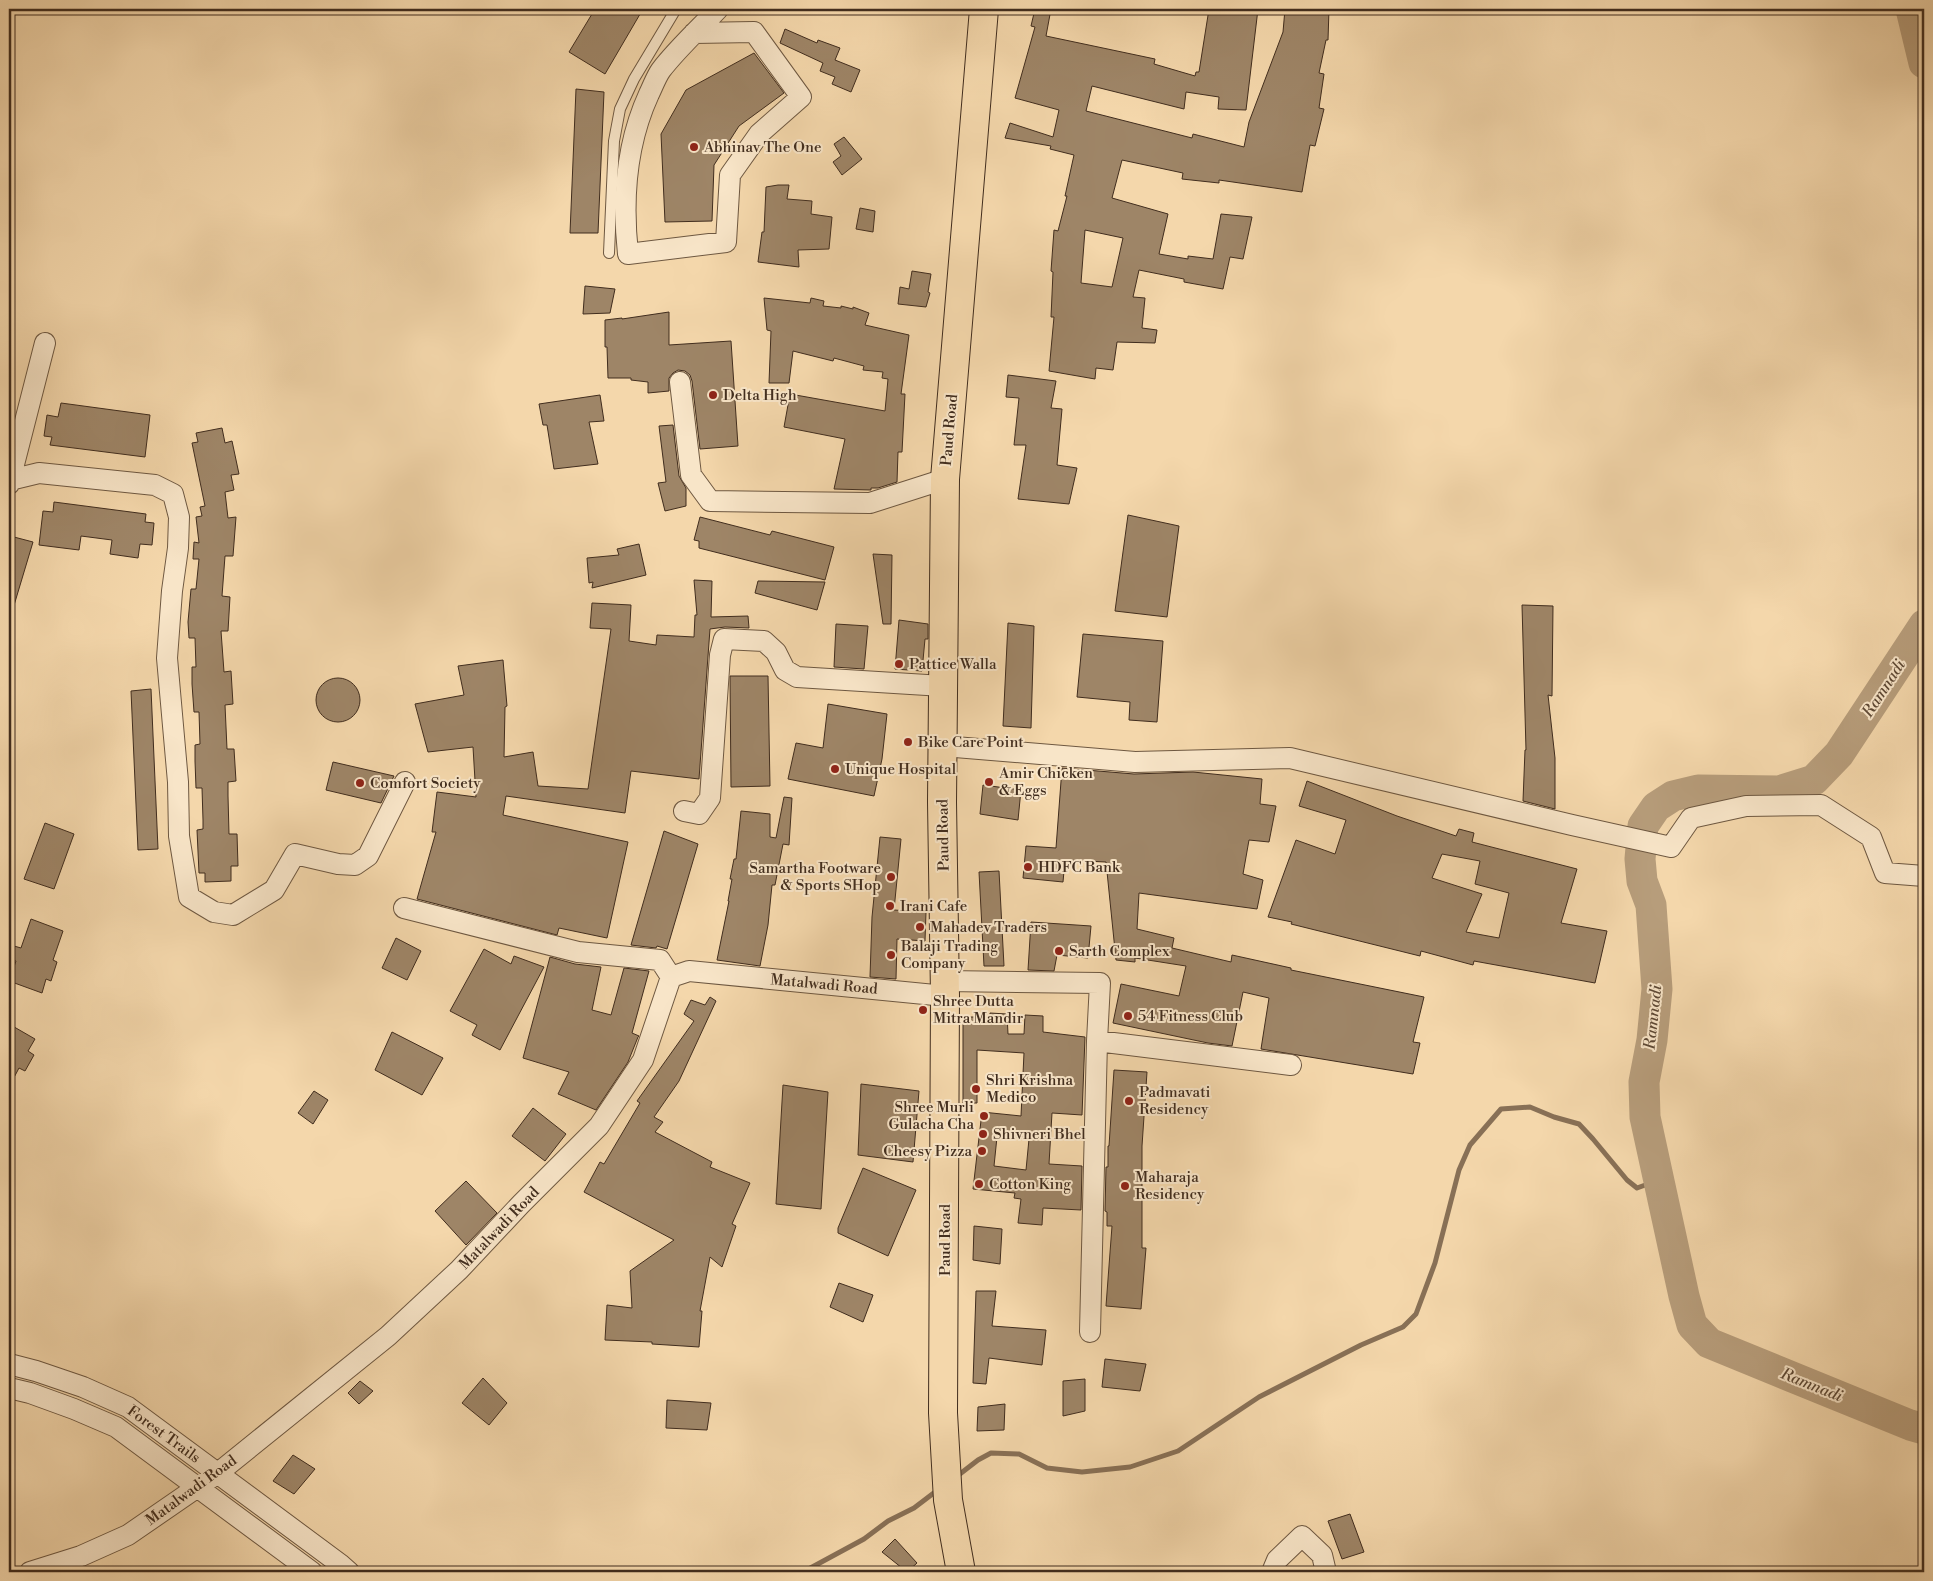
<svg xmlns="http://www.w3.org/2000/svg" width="1933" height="1581" viewBox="0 0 1933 1581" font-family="'Libre Bodoni',serif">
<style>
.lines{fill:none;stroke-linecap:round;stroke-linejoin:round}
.stream{stroke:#887056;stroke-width:5}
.river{stroke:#b79d7b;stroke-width:31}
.building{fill:#9e8567;stroke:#412d1e;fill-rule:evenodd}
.service-casing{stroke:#6e5841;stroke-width:12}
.minor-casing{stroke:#6e5841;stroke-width:22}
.primary-casing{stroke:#412d1e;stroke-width:30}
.service{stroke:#f8e5c8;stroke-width:10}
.minor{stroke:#f8e5c8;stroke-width:20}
.primary{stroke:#f4d7ab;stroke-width:28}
.poi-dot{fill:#8f2418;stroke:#f8e5c8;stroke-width:2}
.labels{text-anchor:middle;stroke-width:4;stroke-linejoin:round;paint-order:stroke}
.poi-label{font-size:15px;fill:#412d1e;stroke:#f8e5c8;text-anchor:start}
.street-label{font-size:15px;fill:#412d1e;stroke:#f8e5c8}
.water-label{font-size:16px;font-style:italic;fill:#5e4935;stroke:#f8e5c8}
</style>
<rect width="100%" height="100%" fill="#f4d7ab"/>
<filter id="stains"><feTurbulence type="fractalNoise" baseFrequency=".004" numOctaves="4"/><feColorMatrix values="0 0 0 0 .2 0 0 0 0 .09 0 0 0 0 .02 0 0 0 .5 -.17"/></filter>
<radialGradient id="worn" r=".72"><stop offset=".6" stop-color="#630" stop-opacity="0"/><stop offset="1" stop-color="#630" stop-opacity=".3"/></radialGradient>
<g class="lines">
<path class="stream" d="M956 1477 978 1460 991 1453 1019 1454 1047 1468 1082 1472 1130 1467 1178 1451 1259 1397 1361 1345 1403 1327 1416 1314 1435 1263 1459 1170 1470 1145 1501 1109 1530 1107 1554 1117 1579 1124 1593 1139 1627 1180 1637 1188 1659 1180
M803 1572 864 1539 888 1521 914 1508 939 1489"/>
<path class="river" d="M1911 9 1924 63
M1924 625 1839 754 1814 780 1779 791 1698 790 1673 796 1656 807 1643 826 1640 859 1642 881 1651 905 1657 989 1652 1040 1644 1082 1645 1117 1684 1296 1692 1325 1709 1343 1910 1425 1924 1429"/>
</g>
<path class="building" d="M595 9H643L605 74 569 52Z
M1035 9H1051L1046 36 1155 59 1154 64 1195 76 1196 72H1199L1209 9H1258L1246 110 1218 109 1219 97 1186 92 1184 109 1092 86 1086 111 1192 138 1193 134 1244 147 1249 122 1283 32 1285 9H1329L1328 40H1326L1319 73 1324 74 1319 108 1324 109 1315 146 1310 145 1302 192 1219 180V183L1182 179 1183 173 1122 160 1112 198 1168 214 1159 254 1188 259V256L1213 259 1221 214 1252 217 1243 259 1230 257 1223 289 1184 282V279L1139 270 1133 297 1145 298 1142 328 1157 330 1155 343 1117 342 1113 370 1096 368 1095 379 1049 371 1054 317H1051L1053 272 1051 271 1054 230 1058 231 1067 196H1065L1074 155 1050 149 1051 146 1005 138 1010 123 1053 137 1059 110 1015 98 1035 27 1031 26ZM1085 230 1123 238 1112 287 1081 283Z
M785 29 817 43 818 40 840 48 835 60 860 70 851 92 832 84 835 77 820 71 823 63 780 43Z
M754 53 784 93 739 126 714 165 712 221 665 222 661 134 686 90Z
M576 89 604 92 598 233H570Z
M844 137 862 159 842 175 833 162 841 156 834 144Z
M778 185H789L787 199 812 201 811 214 832 217 829 249 798 250 799 267 758 262 762 232H764L766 187Z
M860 208 875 211 873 232 856 229Z
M912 271 931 274 928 292 930 293 926 307 898 304 900 287 909 289Z
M585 286 615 289 610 313 583 314Z
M764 298 810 303 811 298 824 301 823 306 841 308V306L853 309V307L869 313 865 325 909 335 901 394H905L902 452H898L897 482 878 488H871V490L834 489 845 439 784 427 790 394 885 411 888 379 882 378 883 372 863 370 864 366 834 358 833 361 793 351 789 383H769L771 331 767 330Z
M669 312V345L731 341 738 446 700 449 692 381 690 375 685 371 678 370 673 373 669 378V391L648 393V382L631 380V378H608L607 347H605V320L622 318V319Z
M1008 375 1056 381 1051 408 1062 409 1057 465 1077 468 1069 504 1018 499 1026 445H1014L1019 398 1006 397Z
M600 395 604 421 589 422 598 464 554 469 547 425H543L539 404Z
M61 403 150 415 145 457 50 445 52 437 44 436 47 415 58 417Z
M673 425 679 476 686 488V506L665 511 658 483 666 482 659 426Z
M222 428 225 443 232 441 239 474 231 475 234 490 225 492 228 518 236 517 233 556H225L222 596 230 597 228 631H221L224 672 231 671 233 704 225 705 227 749H234L236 781 228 782V796L229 834H237L238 866H231V881L205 882V873H199L197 830 203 829V820L202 788H196L195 761V745L200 744 199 712H194L192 684V667H196L195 638H189L188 622 191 589H196L199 559H193L194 542 199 543 196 517 202 516 200 507 205 506 192 443 198 442 196 433Z
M54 502 146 514 145 522 154 523 152 545 140 544 138 558 110 554 112 540 81 536 79 550 39 545 43 511 53 512Z
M1128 515 1179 526 1167 617 1115 611Z
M700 517 770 535 772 531 834 547 825 580 699 548V541L694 540Z
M14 537 33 542 12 612 9 611V554Z
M639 544 646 575 592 588 593 582 589 583 587 558 619 555 617 549Z
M873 554 892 555 891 624H883Z
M694 580 712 581 711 617 748 616 749 628 725 627 710 629 699 779 631 771 625 813 506 796 503 815 628 842 607 938 559 928 557 935 417 899 436 832H432L437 792 476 797 473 747 428 752 415 704 464 695 458 666 503 660 507 706 505 707 504 757 533 752 538 786 588 789 611 629 590 628 592 603 631 605 629 641 656 645 657 635 694 637 695 615H697Z
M758 581 825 582 817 610 755 593Z
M1522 605 1553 606 1552 696 1548 695 1555 758V809L1523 801 1525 750H1526Z
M899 620 928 624V639H925L922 671 895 669Z
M1008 623 1034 626 1031 728 1003 726Z
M836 624 868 626 864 669 834 667Z
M1083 634 1163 641 1157 722 1129 720 1130 702 1077 697Z
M730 676H768L770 786 731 787Z
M316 700a22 22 0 1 1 44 0a22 22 0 1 1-44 0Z
M151 689 158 849 138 850 131 691Z
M828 704 887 714 882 759 874 796 788 779 796 743 823 748Z
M333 762 394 776 381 803 326 790Z
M1062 768 1134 774 1193 772 1262 779 1260 804 1276 806 1269 842 1249 840 1243 874 1263 880 1257 909 1139 893 1137 929 1174 938 1172 948 1231 962 1232 955 1291 968V970L1424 997 1413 1042 1420 1043 1413 1074 1261 1049 1269 998 1243 992 1232 1046 1208 1043 1113 1023 1121 984 1179 996 1186 966 1135 958V962L1116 960 1106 862 1065 860 1063 882 1023 878 1026 846 1056 848Z
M1307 781 1397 816 1456 836 1459 829 1474 833 1472 842 1577 869 1561 923 1607 931 1595 983 1474 961 1473 965 1421 951 1420 956 1291 924 1292 922 1268 917 1296 840 1335 854 1346 820 1299 806ZM1442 854 1480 861 1475 884 1509 893 1499 938 1466 932 1482 894 1432 878Z
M983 785 1021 790 1018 820 980 814Z
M784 797 792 798 789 845 783 844 775 885H772L768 925 760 966 717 960 729 901H728L732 879H730L734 859H736L741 811 770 814V837L776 838Z
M45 823 74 834 54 889 24 879Z
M664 831 698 844 667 949 657 946 656 948 631 945Z
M880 837 901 839 894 910 926 912 925 941 897 939 896 979 870 977 872 917Z
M999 871 1004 966H984L979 872Z
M31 919 63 931 53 960 57 962 51 981 46 979 42 993 9 981 16 961 10 959 14 946 21 948Z
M1031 922 1091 926 1088 958 1057 955 1054 971 1028 970Z
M396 938 421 951 407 980 382 968Z
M484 949 511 964 514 956 544 967 500 1050 472 1035 477 1025 450 1011Z
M550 957 575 964 601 967 592 1010 611 1015 624 968 649 971 632 1033 639 1036 638 1037 628 1062 596 1110 558 1094 569 1072 523 1058Z
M710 997 716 1001 679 1081 654 1117 663 1122 655 1132 712 1162 710 1167 750 1183 732 1224 736 1226 722 1267 710 1257 700 1311H702L699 1347 652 1344V1342L605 1340 607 1305 632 1308 630 1271 674 1240 584 1192 600 1162 604 1164 640 1103 637 1101 694 1021 684 1014 691 1000 705 1005Z
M990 1013 1007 1014 1008 1034H1024L1025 1015 1043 1016V1032L1085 1037 1082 1115 1052 1113 1049 1164 1082 1166 1081 1210 1043 1208 1042 1225 1018 1223 1021 1199 1014 1198 1015 1193 973 1189 982 1112 1021 1116 1024 1053 977 1050V1103H963V1017H990ZM997 1137 1029 1139 1026 1170 994 1166Z
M9 1024 35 1039 28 1051 34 1055 25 1071 19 1068 9 1087Z
M392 1032 443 1058 422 1095 375 1070Z
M1114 1070 1147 1072 1142 1146V1248H1146L1141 1309 1106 1306 1112 1226H1107V1212L1105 1211 1106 1167H1108V1146H1109Z
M861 1084 919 1091 913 1162 858 1155Z
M783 1085 828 1092 821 1209 776 1204Z
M314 1091 328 1100 313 1124 298 1113Z
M533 1108 566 1134 545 1161 512 1136Z
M863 1168 916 1190 888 1256 838 1233V1228Z
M466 1181 497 1213 466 1245 435 1211Z
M974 1226 1002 1229 1000 1264 973 1260Z
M839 1283 873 1295 863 1322 830 1307Z
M976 1291H996L992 1326 1046 1330 1042 1365 989 1358 986 1384 973 1383Z
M1105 1359 1146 1364 1140 1391 1102 1387Z
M483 1378 507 1403 489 1425 462 1403Z
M1085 1379V1411L1063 1416V1381Z
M360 1381 373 1391 359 1404 348 1393Z
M667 1400 711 1403 707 1430 666 1428Z
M1005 1404 1004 1430 977 1431 978 1407Z
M293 1455 315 1469 294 1494 273 1481Z
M1350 1514 1364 1552 1342 1559 1328 1521Z
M895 1539 917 1563 907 1572 882 1552Z"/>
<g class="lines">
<g class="service-casing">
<path id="service" d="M609 253 614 141 620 109 634 79 676 9"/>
</g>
<g class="minor-casing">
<path id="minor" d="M694 33 754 32 801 97 759 134 730 175 726 242 628 254C622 199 626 144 649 94 653 86 656 77 661 70 678 48 699 29 718 9
M680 382 691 475 710 501 870 503 945 479
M10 480 45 343
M9 484 10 480 39 473 155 485 173 494 179 517 178 548 172 591 167 658 178 782 179 836 189 897 214 912 233 915 274 890 295 854 338 864 355 865 368 856 405 782
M943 746 1135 762 1290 758 1572 825 1671 847 1691 818 1746 806 1821 805 1871 837 1885 873 1924 876
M684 811 699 814 710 798 720 655 724 639 764 641 776 652 785 670 797 677 943 686
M404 908 578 952 660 960 671 977
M945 981 1100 983 1097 1041 1291 1065
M1090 1332 1097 1041
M9 1364 36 1371 83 1387 128 1407 340 1564 349 1572
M9 1388 30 1393 74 1409 116 1427 312 1572
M30 1572 81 1556 128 1535 218 1473 388 1336 459 1270 521 1204 599 1126 643 1060 671 977 689 971 945 996
M1272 1572 1277 1560 1302 1536 1322 1555 1326 1572"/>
</g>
<g class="primary-casing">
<path id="primary" d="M961 1572 948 1500 943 1413 945 996 942 802 945 479 984 9"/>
</g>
<use href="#service" class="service"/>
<use href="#minor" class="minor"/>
<use href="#primary" class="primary"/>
</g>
<g class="poi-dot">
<circle cx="694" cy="147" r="5"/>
<circle cx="713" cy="395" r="5"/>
<circle cx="899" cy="664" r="5"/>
<circle cx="908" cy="742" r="5"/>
<circle cx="835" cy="769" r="5"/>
<circle cx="989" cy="782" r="5"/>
<circle cx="360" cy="783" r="5"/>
<circle cx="1028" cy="867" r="5"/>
<circle cx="891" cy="877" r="5"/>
<circle cx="890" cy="906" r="5"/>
<circle cx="920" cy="927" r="5"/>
<circle cx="1059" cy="951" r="5"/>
<circle cx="891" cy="955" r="5"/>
<circle cx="923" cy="1010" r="5"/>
<circle cx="1128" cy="1016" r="5"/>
<circle cx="976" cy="1089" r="5"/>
<circle cx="1129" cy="1101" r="5"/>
<circle cx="984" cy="1116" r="5"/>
<circle cx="983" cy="1134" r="5"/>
<circle cx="982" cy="1151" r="5"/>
<circle cx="979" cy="1184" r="5"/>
<circle cx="1125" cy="1186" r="5"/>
</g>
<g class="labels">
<g class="poi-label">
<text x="704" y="152">Abhinav The One</text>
<text x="723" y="400">Delta High</text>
<text x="909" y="669">Pattice Walla</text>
<text x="918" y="747">Bike Care Point</text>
<text x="845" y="774">Unique Hospital</text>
<text x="999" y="778">Amir Chicken<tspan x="999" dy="17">&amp; Eggs</tspan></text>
<text x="370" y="788">Comfort Society</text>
<text x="1038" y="872">HDFC Bank</text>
<text x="881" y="873" text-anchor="end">Samartha Footware<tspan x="881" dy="17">&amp; Sports SHop</tspan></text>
<text x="900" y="911">Irani Cafe</text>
<text x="930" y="932">Mahadev Traders</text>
<text x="901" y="951">Balaji Trading<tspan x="901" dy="17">Company</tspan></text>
<text x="1069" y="956">Sarth Complex</text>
<text x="933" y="1006">Shree Dutta<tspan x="933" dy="17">Mitra Mandir</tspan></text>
<text x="1138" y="1021">54 Fitness Club</text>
<text x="986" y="1085">Shri Krishna<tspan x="986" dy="17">Medico</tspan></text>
<text x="1139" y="1097">Padmavati<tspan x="1139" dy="17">Residency</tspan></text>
<text x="974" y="1112" text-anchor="end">Shree Murli<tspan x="974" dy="17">Gulacha Cha</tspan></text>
<text x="993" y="1139">Shivneri Bhel</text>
<text x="972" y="1156" text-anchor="end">Cheesy Pizza</text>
<text x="1135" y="1182">Maharaja<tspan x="1135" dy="17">Residency</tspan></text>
<text x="989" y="1189">Cotton King</text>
</g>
<g class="street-label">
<text transform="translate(949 430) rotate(-85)" y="5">Paud Road</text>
<text transform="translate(943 835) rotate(-91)" y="5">Paud Road</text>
<text transform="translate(824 984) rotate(5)" y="5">Matalwadi Road</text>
<text transform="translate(499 1228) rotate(-46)" y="5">Matalwadi Road</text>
<text transform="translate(945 1240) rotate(-90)" y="5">Paud Road</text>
<text transform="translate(164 1434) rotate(36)" y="5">Forest Trails</text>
<text transform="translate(191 1490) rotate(-36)" y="5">Matalwadi Road</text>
</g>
<g class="water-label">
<text transform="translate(1883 688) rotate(-57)" y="6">Ramnadi</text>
<text transform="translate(1652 1017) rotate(-84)" y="6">Ramnadi</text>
<text transform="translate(1812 1384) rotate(22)" y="6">Ramnadi</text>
</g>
</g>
<rect width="1933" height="1581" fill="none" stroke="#f4d7ab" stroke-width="30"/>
<rect x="10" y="10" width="1913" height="1561" fill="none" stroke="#412d1e" stroke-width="2.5"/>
<rect x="15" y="15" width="1903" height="1551" fill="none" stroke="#412d1e"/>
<rect width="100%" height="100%" filter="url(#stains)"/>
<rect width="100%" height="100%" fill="url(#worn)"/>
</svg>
